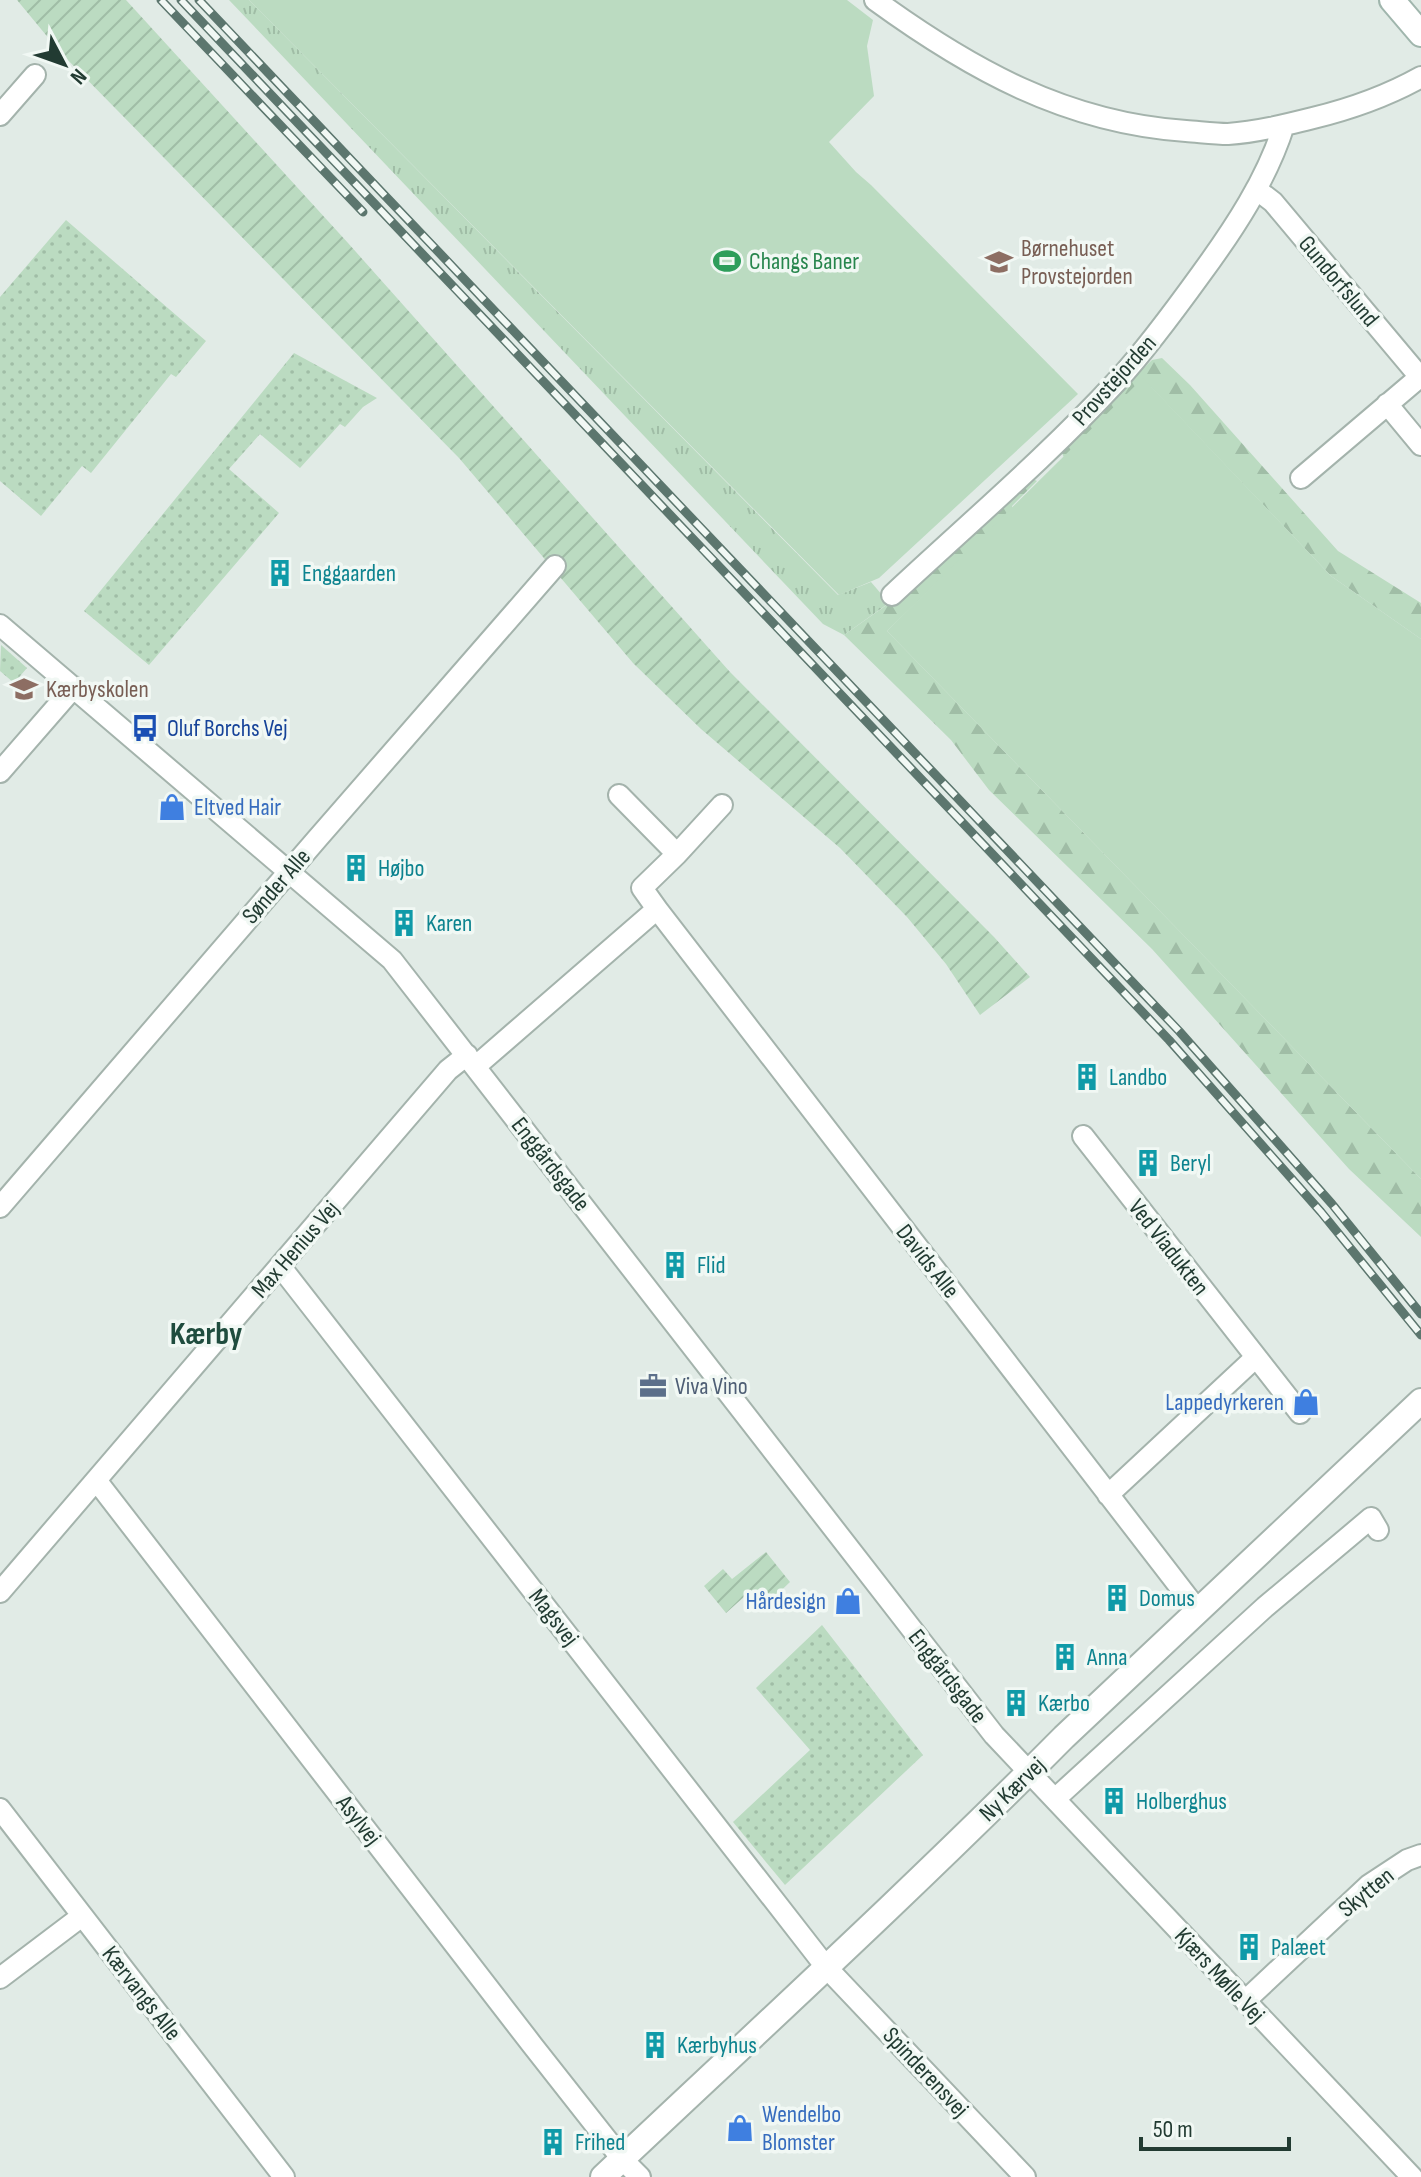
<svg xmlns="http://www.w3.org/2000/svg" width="1421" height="2177" viewBox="0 0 1421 2177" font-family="'Sofia Sans Condensed',sans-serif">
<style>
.grass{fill:url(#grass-tufts)}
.forest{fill:url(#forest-firs)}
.park{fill:url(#park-dots)}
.garden{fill:url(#garden-furrows)}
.pitch{fill:#bbdbc1}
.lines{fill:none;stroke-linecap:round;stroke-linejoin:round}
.minor-casing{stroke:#a4b3ac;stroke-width:24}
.tertiary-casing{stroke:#a4b3ac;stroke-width:28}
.secondary-casing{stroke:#a0b6ad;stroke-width:28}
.minor{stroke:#fff;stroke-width:20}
.tertiary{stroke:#fff;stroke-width:24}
.secondary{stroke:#fff;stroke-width:24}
.rail-casing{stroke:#5c766e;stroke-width:9}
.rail{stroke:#f1f8f4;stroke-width:6;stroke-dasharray:18;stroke-linecap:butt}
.labels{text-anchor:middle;stroke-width:7;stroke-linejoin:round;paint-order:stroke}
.education-label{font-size:24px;fill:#785e54;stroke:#f1f8f4;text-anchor:start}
.leisure-label{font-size:24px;fill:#27864d;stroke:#f1f8f4;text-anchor:start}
.street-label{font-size:24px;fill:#223b32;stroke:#f1f8f4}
.culture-label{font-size:24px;fill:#0d838f;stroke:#f1f8f4;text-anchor:start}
.transit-label{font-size:24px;fill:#164399;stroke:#f1f8f4;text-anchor:start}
.shop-label{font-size:24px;fill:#366cbe;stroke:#f1f8f4;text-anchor:start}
.service-label{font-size:24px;fill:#4e5e75;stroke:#f1f8f4;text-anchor:start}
.district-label{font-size:32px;font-weight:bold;fill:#1f4c3e;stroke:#f1f8f4}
</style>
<defs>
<pattern id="grass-tufts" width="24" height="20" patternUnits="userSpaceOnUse" patternTransform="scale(2)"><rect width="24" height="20" fill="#bbdbc1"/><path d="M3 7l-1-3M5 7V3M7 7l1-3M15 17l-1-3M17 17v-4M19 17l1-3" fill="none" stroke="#a0bda6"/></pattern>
<pattern id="forest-firs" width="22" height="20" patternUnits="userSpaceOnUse" patternTransform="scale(2)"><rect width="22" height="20" fill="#bbdbc1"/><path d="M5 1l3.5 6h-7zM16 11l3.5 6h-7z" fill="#a0bda6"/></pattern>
<pattern id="park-dots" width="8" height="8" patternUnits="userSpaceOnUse" patternTransform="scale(2)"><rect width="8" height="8" fill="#bbdbc1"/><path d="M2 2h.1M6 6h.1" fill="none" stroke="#a0bda6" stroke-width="1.8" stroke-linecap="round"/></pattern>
<pattern id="garden-furrows" width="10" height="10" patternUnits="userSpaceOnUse" patternTransform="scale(2)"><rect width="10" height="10" fill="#bbdbc1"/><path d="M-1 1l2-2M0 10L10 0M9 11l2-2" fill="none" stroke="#a0bda6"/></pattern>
</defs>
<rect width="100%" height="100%" fill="#e1ebe6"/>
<path class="grass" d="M229 0H249L838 595 871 582 889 603 844 635 823 624Z"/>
<path class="forest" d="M1162 358 1190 385 1338 551 1421 603V639L1331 576 1151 387 1068 466 1060 449 1152 360Z
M1029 477 1037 481 1012 506 1013 509 887 631 1421 1179V1237L1349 1169 1152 949 989 790 951 740 844 635 898 597Z"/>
<path class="park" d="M66 220 206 341 176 377 171 374 91 473 82 466 41 516 0 481V297Z
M294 353 377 398 363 407 345 427 340 424 300 468 260 434 229 469 279 513 149 665 84 611Z
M1 645 27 668 14 683 0 671Z
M822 1625 923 1755 785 1885 733 1822 810 1750 756 1688Z"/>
<path class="garden" d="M17 0H126L348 243 730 672 994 937 1030 977 980 1015 946 964 907 917 840 848 701 729 633 663 459 458 60 52Z
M766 1552 790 1582 760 1611 745 1596 726 1613 704 1586 723 1569 732 1579Z"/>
<path class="pitch" d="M249 0H847L873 20 867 46 874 96 829 142 856 172 871 185 1078 394 879 578 839 595Z
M1143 378 1331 576 1421 639V1179L887 631Z"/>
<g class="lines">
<g class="minor-casing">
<path id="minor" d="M875 0C970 69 1066 123 1186 131 1200 132 1215 134 1228 134 1257 132 1285 125 1313 118 1350 109 1387 96 1421 77
M0 115 35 75
M1256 189 1273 202 1420 377
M1387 404 1421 445
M1301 478 1421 376
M892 595C968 524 1048 456 1118 380 1148 347 1175 310 1201 274 1234 229 1267 179 1284 125
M0 625 392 960 994 1735 1412 2177
M0 772 74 687
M619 795 677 854
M657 909 642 888 677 854 722 805
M476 1066 657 909 1199 1612
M1083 1136 1300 1413
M0 1207 317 839 555 566
M280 1266 826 1967 1025 2177
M96 1480 533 2046 622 2159 640 2177
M1108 1495 1255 1358
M0 1592 448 1070 467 1055
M1055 1799 1265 1607 1371 1518 1378 1530
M0 1809 284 2177
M0 1978 82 1916
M1245 2001 1369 1885 1407 1860 1421 1855"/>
</g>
<g class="tertiary-casing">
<path id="tertiary" d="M603 2177C758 2031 915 1887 1064 1737L1421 1401"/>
</g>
<g class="secondary-casing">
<path id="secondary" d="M1392 0 1421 34"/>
</g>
<use href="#minor" class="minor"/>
<use href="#tertiary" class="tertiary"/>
<use href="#secondary" class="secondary"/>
<g class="rail-casing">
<path id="rail" d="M161 0 363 212
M181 0 1169 1040 1321 1212 1421 1335
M199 0 1179 1031 1332 1204 1421 1314"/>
</g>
<use href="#rail" class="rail"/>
</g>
<defs>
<g id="stadium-bare" transform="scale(2.16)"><path d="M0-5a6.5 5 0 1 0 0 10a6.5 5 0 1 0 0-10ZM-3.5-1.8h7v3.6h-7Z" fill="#2e9e5b" stroke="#f1f8f4" stroke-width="2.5" paint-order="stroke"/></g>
<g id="school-bare" transform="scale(2.16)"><path d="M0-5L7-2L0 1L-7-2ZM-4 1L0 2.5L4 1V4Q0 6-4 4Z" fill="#8d6e63" stroke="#f1f8f4" stroke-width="2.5" paint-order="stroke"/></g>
<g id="building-bare" transform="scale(2.16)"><path d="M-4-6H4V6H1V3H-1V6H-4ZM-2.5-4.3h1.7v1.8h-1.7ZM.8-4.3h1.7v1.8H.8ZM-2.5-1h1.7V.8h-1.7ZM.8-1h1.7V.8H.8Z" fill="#0f9aa8" stroke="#f1f8f4" stroke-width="2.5" paint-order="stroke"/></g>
<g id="bus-bare" transform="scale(2.16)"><path d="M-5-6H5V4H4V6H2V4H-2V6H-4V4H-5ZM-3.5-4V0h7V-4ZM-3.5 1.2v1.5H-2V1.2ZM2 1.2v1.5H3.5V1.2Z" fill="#1a4fb4" stroke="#f1f8f4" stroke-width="2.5" paint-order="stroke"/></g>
<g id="shop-bare" transform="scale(2.16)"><path d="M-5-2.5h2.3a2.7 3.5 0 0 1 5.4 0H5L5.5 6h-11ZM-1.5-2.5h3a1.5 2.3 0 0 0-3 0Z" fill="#3f7fe0" stroke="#f1f8f4" stroke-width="2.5" paint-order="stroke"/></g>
<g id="office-bare" transform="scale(2.16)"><path d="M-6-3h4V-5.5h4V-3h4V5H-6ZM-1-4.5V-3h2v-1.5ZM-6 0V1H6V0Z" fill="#5c6f8a" stroke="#f1f8f4" stroke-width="2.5" paint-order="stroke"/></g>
</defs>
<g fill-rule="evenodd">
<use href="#stadium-bare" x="727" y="261"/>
<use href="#school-bare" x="999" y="262"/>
<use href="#building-bare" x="280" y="573"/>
<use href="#school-bare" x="24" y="689"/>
<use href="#bus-bare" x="145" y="728"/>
<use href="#shop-bare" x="172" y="807"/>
<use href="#building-bare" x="356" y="868"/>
<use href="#building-bare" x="404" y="923"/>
<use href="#building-bare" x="1087" y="1077"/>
<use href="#building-bare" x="1148" y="1163"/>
<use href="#building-bare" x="675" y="1265"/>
<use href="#office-bare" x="653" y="1386"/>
<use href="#shop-bare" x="1306" y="1402"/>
<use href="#building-bare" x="1117" y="1598"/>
<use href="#shop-bare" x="848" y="1601"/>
<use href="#building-bare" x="1065" y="1657"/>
<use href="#building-bare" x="1016" y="1703"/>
<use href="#building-bare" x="1114" y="1801"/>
<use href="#building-bare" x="1249" y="1947"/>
<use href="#building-bare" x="655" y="2045"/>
<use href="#shop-bare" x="740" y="2128"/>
<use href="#building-bare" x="553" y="2142"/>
</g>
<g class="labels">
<g class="education-label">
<text x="1021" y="256">Børnehuset<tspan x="1021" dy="28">Provstejorden</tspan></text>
<text x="46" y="697">Kærbyskolen</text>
</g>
<g class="leisure-label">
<text x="749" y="269">Changs Baner</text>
</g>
<g class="street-label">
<text transform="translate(1339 281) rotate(50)" y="8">Gundorfslund</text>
<text transform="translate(1114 380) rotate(-48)" y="8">Provstejorden</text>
<text transform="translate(276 886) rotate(-49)" y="8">Sønder Alle</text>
<text transform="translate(551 1164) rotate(52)" y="8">Enggårdsgade</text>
<text transform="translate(1169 1247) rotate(52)" y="8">Ved Viadukten</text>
<text transform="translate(295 1249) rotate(-49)" y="8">Max Henius Vej</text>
<text transform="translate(928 1261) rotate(52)" y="8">Davids Alle</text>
<text transform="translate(554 1617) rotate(52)" y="8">Magsvej</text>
<text transform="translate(948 1676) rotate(52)" y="8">Enggårdsgade</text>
<text transform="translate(1012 1789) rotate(-44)" y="8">Ny Kærvej</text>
<text transform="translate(359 1820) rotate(52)" y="8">Asylvej</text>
<text transform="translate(1366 1892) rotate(-39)" y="8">Skytten</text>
<text transform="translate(1220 1975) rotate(47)" y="8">Kjærs Mølle Vej</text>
<text transform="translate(142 1993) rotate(52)" y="8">Kærvangs Alle</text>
<text transform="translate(926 2072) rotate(47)" y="8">Spinderensvej</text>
</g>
<g class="culture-label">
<text x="302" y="581">Enggaarden</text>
<text x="378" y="876">Højbo</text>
<text x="426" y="931">Karen</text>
<text x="1109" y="1085">Landbo</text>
<text x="1170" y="1171">Beryl</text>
<text x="697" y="1273">Flid</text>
<text x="1139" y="1606">Domus</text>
<text x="1087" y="1665">Anna</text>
<text x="1038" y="1711">Kærbo</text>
<text x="1136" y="1809">Holberghus</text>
<text x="1271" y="1955">Palæet</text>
<text x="677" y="2053">Kærbyhus</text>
<text x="575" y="2150">Frihed</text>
</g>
<g class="transit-label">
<text x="167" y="736">Oluf Borchs Vej</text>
</g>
<g class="shop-label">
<text x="194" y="815">Eltved Hair</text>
<text x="1284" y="1410" text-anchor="end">Lappedyrkeren</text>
<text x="826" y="1609" text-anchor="end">Hårdesign</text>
<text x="762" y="2122">Wendelbo<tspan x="762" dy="28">Blomster</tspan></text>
</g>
<g class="service-label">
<text x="675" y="1394">Viva Vino</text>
</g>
<g class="district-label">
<text x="206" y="1344">Kærby</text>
</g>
</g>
<g transform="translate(64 64) rotate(131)" stroke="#f1f8f4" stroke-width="6" paint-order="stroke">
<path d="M0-6L14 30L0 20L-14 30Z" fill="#223b32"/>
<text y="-12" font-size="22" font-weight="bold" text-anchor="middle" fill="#223b32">N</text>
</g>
<path d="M1141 2137v12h148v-12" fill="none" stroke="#223b32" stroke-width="4"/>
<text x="1153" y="2137" font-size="24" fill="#223b32" stroke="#f1f8f4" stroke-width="6" paint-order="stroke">50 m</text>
</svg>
